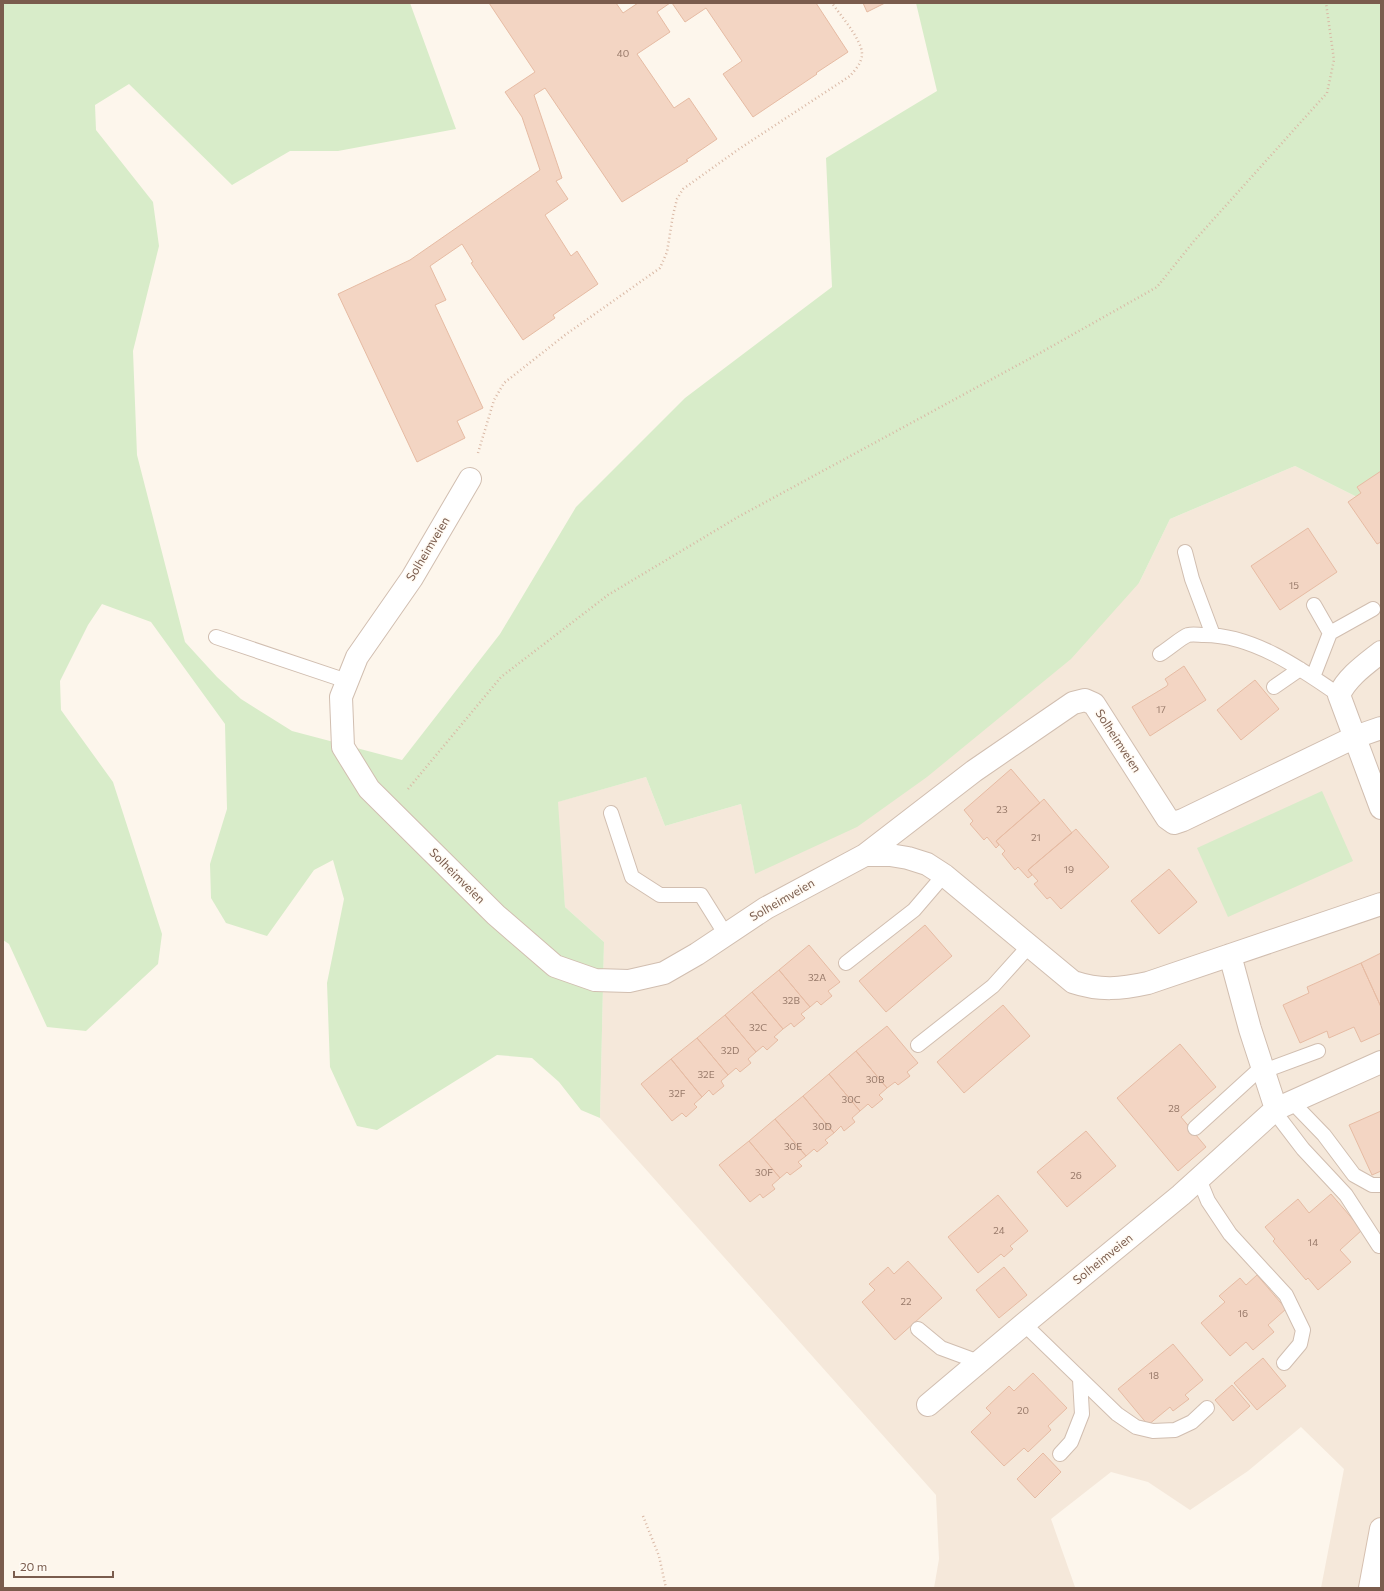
<svg xmlns="http://www.w3.org/2000/svg" width="1384" height="1591" viewBox="0 0 1384 1591" font-family="Commissioner,sans-serif">
<style>
.residential{fill:#f5e8da}
.green{fill:#d8ecc9}
.building{fill:#f3d5c3;stroke:#e6bba3}
.lines{fill:none;stroke-linecap:round;stroke-linejoin:round}
.lane-casing{stroke:#d1beb0;stroke-width:16}
.street-casing{stroke:#d1beb0;stroke-width:24}
.secondary-casing{stroke:#d6c0b0;stroke-width:24}
.path{stroke:#d9b8a5;stroke-width:2.5;stroke-dasharray:1 3;stroke-linecap:butt}
.lane{stroke:#fff;stroke-width:14}
.street{stroke:#fff;stroke-width:22}
.secondary{stroke:#fff;stroke-width:22}
.labels{text-anchor:middle;stroke-width:3;stroke-linejoin:round;paint-order:stroke}
.number-label{font-size:10px;fill:#987a6a}
.street-label{font-size:12px;fill:#7a5c4d;stroke:#fffaf3}
</style>
<rect width="100%" height="100%" fill="#fdf6ec"/>
<path class="residential" d="M1295 466 1361 499 1381 513V1588H1321L1344 1469 1301 1427 1248 1471 1190 1510 1148 1482 1111 1472 1051 1519 1075 1587 1073 1588H934L939 1559 936 1495 600 1118 604 942 565 907 557 802 646 777 665 826 741 804 755 874 1139 583 1170 519Z"/>
<path class="green" d="M3 3H410L456 129 338 151H290L232 185 129 84 95 105 96 130 153 202 159 246 133 351 137 455 185 642 217 677 241 699 292 731 402 760 500 634 576 507 685 398 832 287 826 158 937 91 916 3H1381V513L1361 499 1295 466 1170 519 1139 583 1071 659 927 777 857 827 755 874 741 804 665 826 646 777 558 802 565 907 604 942 600 1118 581 1110 559 1082 532 1058 497 1055 377 1130 357 1126 330 1067 327 983 344 899 333 860 314 870 267 936 226 923 211 898 210 864 227 809 225 724 151 622 102 604 88 625 60 681 61 710 113 782 162 934 158 964 86 1031 47 1027 9 944 3 940Z
M1322 791 1353 861 1228 917 1197 848Z"/>
<path class="building" d="M489 3H616L623 13 638 3H670L657 12 670 32 637 54 674 108 689 98 717 139 686 160 688 161 622 202 545 88 534 95 562 178 556 181 568 199 545 215 571 256 577 251 598 284 553 315 555 318 523 340 471 263 473 262 462 244 430 266 446 300 435 305 483 408 457 421 465 438 417 462 338 294 410 260 540 170 522 117 505 92 535 72Z
M672 3H816L848 52 816 73 817 74 753 117 723 74 742 61 706 8 685 22Z
M863 3H885L867 12Z
M1381 471V542L1377 544 1348 502 1361 493 1357 487Z
M1308 528 1337 572 1280 610 1251 566Z
M1184 666 1206 700 1150 736 1132 707 1167 686 1168 684 1165 679Z
M1255 680 1279 709 1241 740 1217 710Z
M1011 769 1040 803 996 841 999 845 996 848 987 837 984 840 970 824 973 821 964 810Z
M1044 799 1072 833 1028 870 1032 875 1028 878 1018 867 1015 870 1002 854 1005 851 996 841Z
M1076 829 1109 867 1061 909 1050 897 1047 899 1034 884 1038 881 1028 870Z
M1169 869 1197 902 1159 934 1131 901Z
M925 925 952 956 886 1012 859 981Z
M809 945 840 982 828 991 832 996 821 1005 817 1001 810 1007 779 970Z
M1381 953V1007L1361 963Z
M1361 963 1381 1007V1033L1361 1042 1354 1027 1329 1038 1327 1031 1300 1043 1283 1005 1309 993 1307 987Z
M779 970 810 1007 801 1014 805 1018 794 1027 791 1023 783 1029 752 992Z
M752 992 783 1029 774 1037 778 1040 767 1050 763 1046 756 1052 725 1015Z
M1003 1005 1030 1036 964 1093 937 1062Z
M725 1015 756 1052 748 1059 751 1063 740 1072 736 1068 728 1075 697 1038Z
M887 1026 918 1063 907 1072 910 1076 898 1085 895 1082 887 1088 856 1051Z
M697 1038 728 1075 721 1081 724 1086 713 1095 709 1090 702 1097 671 1059Z
M1180 1044 1216 1087 1181 1117 1206 1147 1178 1171 1117 1098Z
M856 1051 887 1088 879 1095 883 1099 872 1108 868 1104 860 1111 829 1074Z
M671 1059 702 1097 694 1104 697 1107 686 1117 682 1113 672 1121 641 1084Z
M829 1074 860 1111 852 1118 855 1122 844 1131 841 1126 834 1133 803 1096Z
M803 1096 834 1133 825 1140 828 1143 817 1152 814 1149 806 1156 775 1119Z
M1381 1111V1171L1372 1175 1349 1125Z
M775 1119 806 1156 798 1162 802 1166 790 1175 787 1172 780 1178 749 1141Z
M1086 1131 1116 1166 1067 1207 1037 1172Z
M749 1141 780 1178 772 1185 775 1189 763 1198 760 1194 750 1202 719 1165Z
M1331 1194 1362 1230 1340 1250 1351 1262 1318 1290 1308 1278 1306 1280 1273 1241 1275 1239 1265 1227 1298 1199 1309 1213Z
M998 1195 1028 1231 1010 1246 1013 1249 1004 1257 1001 1254 978 1273 948 1237Z
M908 1261 942 1298 895 1340 862 1302 875 1290 869 1284 888 1267 894 1274Z
M1004 1267 1027 1295 999 1318 976 1290Z
M1257 1275 1286 1309 1268 1325 1274 1332 1253 1350 1246 1342 1230 1356 1201 1323 1225 1302 1219 1296 1240 1278 1246 1285Z
M1173 1344 1203 1380 1185 1395 1189 1399 1173 1411 1170 1407 1148 1425 1118 1389Z
M1263 1358 1286 1386 1257 1410 1234 1383Z
M1033 1373 1067 1408 1048 1426 1051 1430 1028 1452 1024 1448 1004 1466 971 1432 991 1413 986 1408 1009 1386 1014 1391Z
M1232 1385 1250 1406 1233 1421 1215 1400Z
M1043 1453 1061 1472 1035 1498 1017 1479Z"/>
<g class="lines">
<g class="lane-casing">
<path id="lane" d="M1185 552 1192 579 1213 635
M1314 605 1330 633
M216 637 347 681
M1160 654C1167 650 1182 637 1188 635 1193 634 1199 635 1204 635 1253 635 1300 668 1339 695
M1313 677 1330 633 1373 609
M1274 687 1300 669
M611 813 632 877 660 895H701L726 935
M846 963 914 910 944 875
M918 1045 993 986 1029 946
M1264 1071 1318 1051
M1292 1102 1324 1135 1354 1175 1372 1185H1381
M1274 1111 1303 1149 1346 1195 1379 1246
M1195 1128 1262 1067
M1199 1179 1208 1201 1230 1234 1286 1295 1303 1330 1300 1344 1284 1363
M1024 1324 1117 1414 1136 1427 1153 1431 1175 1430 1192 1422 1207 1408
M918 1329 941 1348 979 1362
M1060 1454 1071 1442 1082 1414 1080 1379"/>
</g>
<g class="street-casing">
<path id="street" d="M470 479 412 578 357 657 341 697 343 747 369 789 496 915 555 966 595 980 629 981 664 973 697 954 766 908 865 855H890L908 858 927 864 944 875 1073 982C1100 991 1121 989 1148 983L1381 904
M1381 652C1366 664 1347 677 1339 695L1381 808
M865 855 974 771 1073 703 1085 700 1094 704 1167 818 1174 823 1183 820 1355 737 1381 728
M1230 955 1250 1029 1276 1109
M928 1405 1024 1324 1181 1195 1276 1109 1381 1062"/>
</g>
<g class="secondary-casing">
<path id="secondary" d="M1370 1588 1381 1529"/>
</g>
<path class="path" d="M478 453 494 400 504 383 565 335 660 268 667 252 673 215 677 199 683 189 739 149 850 76C855 70 862 63 862 54 862 40 841 16 832 3
M408 789 501 677 608 595 738 517 1040 353 1157 287 1194 241 1327 93 1334 60 1326 3
M643 1516 659 1556 666 1588"/>
<use href="#lane" class="lane"/>
<use href="#street" class="street"/>
<use href="#secondary" class="secondary"/>
</g>
<g class="labels">
<g class="number-label">
<text x="623" y="57">40</text>
<text x="1294" y="589">15</text>
<text x="1161" y="713">17</text>
<text x="1002" y="813">23</text>
<text x="1036" y="841">21</text>
<text x="1069" y="873">19</text>
<text x="817" y="981">32A</text>
<text x="791" y="1004">32B</text>
<text x="758" y="1031">32C</text>
<text x="730" y="1054">32D</text>
<text x="706" y="1078">32E</text>
<text x="875" y="1083">30B</text>
<text x="677" y="1097">32F</text>
<text x="851" y="1103">30C</text>
<text x="1174" y="1112">28</text>
<text x="822" y="1130">30D</text>
<text x="793" y="1150">30E</text>
<text x="764" y="1176">30F</text>
<text x="1076" y="1179">26</text>
<text x="999" y="1234">24</text>
<text x="1313" y="1246">14</text>
<text x="906" y="1305">22</text>
<text x="1243" y="1317">16</text>
<text x="1154" y="1379">18</text>
<text x="1023" y="1414">20</text>
</g>
<g class="street-label">
<text transform="translate(428 549) rotate(-59)" y="4">Solheimveien</text>
<text transform="translate(1118 741) rotate(57)" y="4">Solheimveien</text>
<text transform="translate(457 876) rotate(45)" y="4">Solheimveien</text>
<text transform="translate(782 900) rotate(-30)" y="4">Solheimveien</text>
<text transform="translate(1103 1259) rotate(-39)" y="4">Solheimveien</text>
</g>
</g>
<rect width="1384" height="1591" fill="none" stroke="#7a5c4d" stroke-width="8"/>
<path d="M14 1571v6h99v-6" fill="none" stroke="#7a5c4d" stroke-width="2"/>
<text x="20" y="1571" font-size="12" fill="#7a5c4d" stroke="#fffaf3" stroke-width="3" paint-order="stroke">20 m</text>
</svg>
